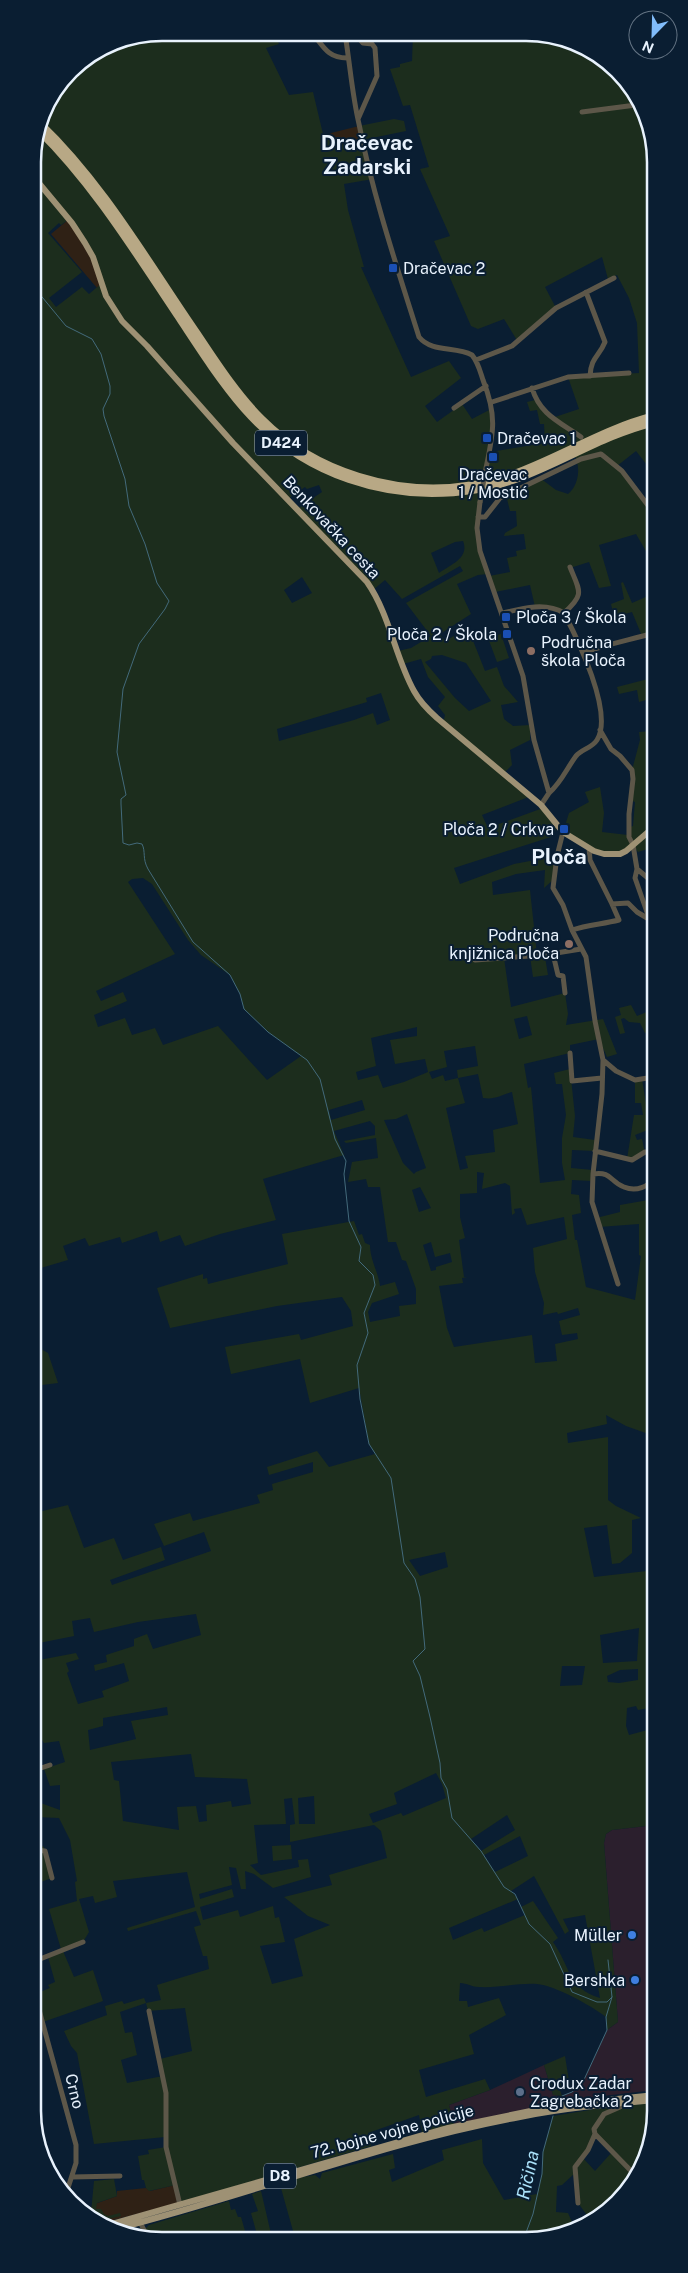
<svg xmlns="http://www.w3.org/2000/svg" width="688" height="2273" viewBox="0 0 688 2273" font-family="'Public Sans',sans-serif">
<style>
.commercial{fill:#2b1f2d}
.industrial{fill:#2f2115}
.green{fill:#1c2d1d;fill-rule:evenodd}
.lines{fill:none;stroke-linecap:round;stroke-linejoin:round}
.stream{stroke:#436a7b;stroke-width:1}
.minor{stroke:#5d5749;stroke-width:5}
.major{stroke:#9e9174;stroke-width:6}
.highway{stroke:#b8a885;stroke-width:7}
.minor-bridge{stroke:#5d5749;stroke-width:5}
.transit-dot{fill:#1a4fb4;stroke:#0a1e32;stroke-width:2}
.education-dot{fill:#8d6e63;stroke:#0a1e32;stroke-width:2}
.shop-dot{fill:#3f7fe0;stroke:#0a1e32;stroke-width:2}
.service-dot{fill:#5c6f8a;stroke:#0a1e32;stroke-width:2}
.labels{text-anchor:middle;stroke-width:4;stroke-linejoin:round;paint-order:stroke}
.shield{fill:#0a1e32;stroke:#a5b2c0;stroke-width:1}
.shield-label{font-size:15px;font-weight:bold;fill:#e8f2fd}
.poi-label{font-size:16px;fill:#e8f2fd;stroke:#0a1e32;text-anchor:start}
.street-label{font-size:16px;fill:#e8f2fd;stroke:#0a1e32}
.water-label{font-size:18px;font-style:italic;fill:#abe2fa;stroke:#0a1e32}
.district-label{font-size:21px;font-weight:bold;fill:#e8f2fd;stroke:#0a1e32}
.rim{fill:none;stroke:#e8f2fd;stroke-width:2.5}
</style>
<rect width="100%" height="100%" fill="#0a1e32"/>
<path class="commercial" d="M655 1825V2090L594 2097 454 2124 449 2105 490 2090 544 2065 553 2095 562 2096 572 2092 582 2084 607 2030 618 2022 604 1843 606 1834 612 1830Z"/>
<path class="industrial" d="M359 126 362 140 332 147 327 134Z
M69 219 85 243 102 284 97 288 51 234Z
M175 2185 179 2203 106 2222 91 2213 92 2205 117 2196V2191L146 2188 150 2191Z"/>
<path class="green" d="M162 33H274L279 44 266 48 289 95 313 92 323 134H327L332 147 362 140 359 126 394 119 404 121 406 131 362 140 373 179 344 184 348 210 364 267H361L411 377 449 361 461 378 425 406 437 422 462 404 472 419 493 408 490 452 545 443 544 424H540L537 410 530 411 527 402 535 400 552 418 579 409 568 377 639 373 637 323 629 298 617 275 608 279 602 257 545 287 556 308 518 342 504 319 478 329 471 326 434 241 450 236 420 169 429 167 410 105 403 106 390 69 400 67V64L412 61 413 34 551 35 618 71 635 104 639 123 645 122 653 137V461L647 465 636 451 617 466 653 512 654 556 650 558 636 534 599 545 611 586 599 588 589 562 570 568 578 593 564 613 535 607 530 585 495 592 489 576 510 572 507 558 517 556 516 551 526 549 524 534 504 536 505 533 517 526 516 511H510L506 495 540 478 556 490 568 494C580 484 581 464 573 453L483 485 478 539 488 574 478 575 457 584 471 614 440 634 445 641 468 628 485 671 497 667 504 686 518 702 501 705 504 719 513 726 530 725V740L510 750 512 765 504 773 531 796 482 815 488 828 543 808 556 828 554 836 454 868 460 884 514 864 557 856 553 880 544 888 545 870 516 874 492 882 493 895 530 890 537 955 545 957 548 975 533 977 530 956 504 958 511 1007 565 993 568 1014 566 1025 603 1019 617 1054 607 1057 599 1039 570 1045V1053L524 1064 528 1088 531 1087 540 1183 565 1180 562 1163V1138L566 1115 562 1084H556L554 1073 570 1069 575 1116 573 1137 595 1140V1151L572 1150 571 1168 593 1170 592 1181 572 1180 571 1194 579 1195 581 1213 572 1215 575 1240H577L586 1287 635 1300 641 1256 639 1255V1224L599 1227 596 1218 620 1212V1205L654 1199V1436L626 1426 606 1415 607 1424 567 1433 568 1443 608 1437V1500L616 1506 641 1518 632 1520V1553L620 1563 612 1564 607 1525 584 1528 594 1577 647 1571 655 1617V1707L638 1710 636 1706 627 1708 626 1726 629 1735 655 1728V1825L612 1830 606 1834 604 1843 618 2022 607 2030 606 2017C592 2006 554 1985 537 1984 517 1983 498 1988 479 1987 472 1987 467 1983 460 1983L459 2001H467L468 2007 499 1998 506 2015 469 2035 474 2054 419 2070 426 2097 485 2079 490 2090 449 2105 454 2124 422 2132 419 2115 368 2133 371 2146 179 2203 175 2185 149 2191 146 2188 144 2180H142L138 2156 149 2154 148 2150 166 2147 165 2137 94 2144 77 2053 71 2046 64 2031 107 2015 105 2006 122 2001 124 2004 144 1998 146 2003 161 2000 157 1985 209 1969 207 1956H203L194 1927 201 1925 196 1911 128 1931 127 1928 195 1907 187 1872 113 1881 117 1897 95 1903 93 1896 79 1899 89 1932 83 1942 61 1949 49 1909 77 1901 75 1882 77 1881 70 1840 59 1818 35 1817V1801L60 1810V1785L50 1786 44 1769 65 1762 59 1741 44 1743 34 1728V1661L76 1653 79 1659 66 1663 69 1671 67 1673 78 1704 104 1697 102 1691 129 1681 124 1663 95 1671 94 1665 107 1662 106 1655 134 1646V1639L147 1634 153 1649 201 1635 196 1614 138 1622 94 1632 90 1618 72 1621 74 1636 34 1644V1513L68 1505 84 1548 114 1538 123 1560 161 1547 165 1560 110 1580 112 1585 211 1551 204 1532 164 1546 154 1524 190 1513 193 1521 260 1503 257 1495 273 1490 272 1484 313 1472V1462L269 1475 267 1467 317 1451 329 1467 375 1454 369 1444 359 1388 310 1403 300 1359 231 1374 225 1347 299 1334 301 1340 353 1326 351 1311 342 1297 277 1306 170 1328 157 1288 203 1274V1279L207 1278 208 1284 288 1264 282 1234 354 1221 359 1235 362 1234 365 1243 370 1245C370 1260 378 1271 380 1286L395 1282 399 1294 372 1303 368 1312 370 1322 400 1316 399 1306 416 1304V1289L406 1261 402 1260 396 1242H388L380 1187H368L366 1179 348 1182 352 1162 378 1158 376 1138 346 1143 344 1141 375 1135V1126L370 1121 334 1131 344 1155 263 1179 276 1220 220 1234 185 1246 180 1235 160 1242 157 1231 122 1243 120 1237 89 1246 85 1238 63 1246 68 1260 34 1270 33 154 42 112 71 70 113 42ZM69 219 93 257 102 283 89 294 82 287 56 307 49 298 82 272 48 233 59 223 61 225ZM319 485 322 492 297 509 288 499 305 487 307 489ZM463 541C470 558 450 565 439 573L431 553 455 542ZM460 566 463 571 406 603 431 636 411 648 398 651 373 590 385 580 402 599ZM302 577 312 593 292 603 284 590ZM442 655 466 663 491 701 469 711 455 698 425 662 431 659 432 656ZM421 659 428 677 445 697 438 706 445 715 443 724 414 691 403 664ZM381 693 390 720 377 725 373 713 354 720 279 741 277 729 367 702 366 698ZM143 878 152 884 188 940 201 955 230 975 240 994 244 1009 268 1032 301 1056 267 1080 218 1026 163 1045 155 1028 132 1035 125 1018 98 1027 94 1015 127 1001 123 992 101 1001 96 991 175 954 128 882 132 879ZM527 1016 532 1035 519 1039 514 1019ZM417 1027V1036L390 1040 395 1064 425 1059 428 1072 404 1082 383 1088 378 1075 358 1080 356 1072 376 1066 371 1038ZM475 1046 478 1066 457 1070 458 1078 445 1081 443 1075 432 1079 429 1072 447 1067 444 1051ZM478 1074 483 1098C495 1100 501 1095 512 1092L518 1124 493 1130 495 1152 465 1156 468 1168 460 1170 446 1108 465 1103 458 1078ZM362 1100 365 1110 331 1120 329 1110ZM407 1114 426 1168 416 1172 414 1174 403 1163 384 1120 396 1119ZM477 1172 484 1173 482 1189 505 1183 510 1186 512 1215 515 1213 514 1209 521 1208 527 1225 564 1217 567 1239 533 1248 535 1272 544 1303 543 1315 557 1312 558 1314 578 1308 580 1315 559 1321 562 1335 577 1333 578 1339 555 1344 557 1361 535 1363 532 1335 454 1347 447 1328 439 1286 463 1283 462 1278 467 1277H464L459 1240 465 1238 460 1217V1194L477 1193ZM420 1187 431 1208 419 1212 412 1190ZM431 1242 435 1257 450 1253 452 1262 436 1267V1270L431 1271 423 1245ZM445 1552 448 1567 420 1576 409 1560ZM639 1628 637 1661 603 1663 600 1635ZM562 1666H585L582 1685 560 1686ZM638 1669V1680L619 1683 608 1682 607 1676 620 1670ZM167 1707 168 1715 131 1721 136 1739 90 1750 88 1730 103 1726V1718ZM191 1754 195 1777 247 1779 251 1804 232 1807 231 1801 206 1805 207 1821 199 1822 196 1806 177 1807 179 1830 123 1821 119 1781 114 1780 111 1762ZM436 1773 442 1784 446 1798 403 1816 401 1813 373 1823 369 1814 397 1804 394 1793ZM314 1796 315 1824H299L298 1798ZM292 1798 295 1824 290 1825V1842L374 1825 381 1831 387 1858 329 1875 332 1885 284 1897 308 1916 330 1925 294 1939 303 1976 272 1984 260 1946 285 1942 279 1917 275 1918 273 1906 240 1917 238 1910 203 1920 200 1907 234 1897 232 1889 200 1899 199 1894 232 1885 229 1867 236 1868 241 1889H246L245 1871 254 1874 273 1888 311 1877 308 1859 298 1860 299 1867 261 1875 250 1865 258 1863 254 1825 286 1824 284 1799ZM507 1815 515 1830 481 1851 471 1839ZM520 1836 528 1856 495 1872 484 1855ZM534 1876 565 1934 569 1931 563 1919 585 1915 600 1998C567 1988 571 1967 553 1942L558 1938 533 1901 521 1907 525 1915 484 1932 482 1928 453 1940 449 1928 518 1899 511 1891ZM146 2003 148 2011 185 2008 192 2051 160 2059 163 2076 127 2083 121 2060 137 2055 132 2032 125 2033 120 2012Z
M623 582 632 603 648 596 654 584V633L642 636 632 612 614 617 611 604 624 599 621 583Z
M501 634 509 658 497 662 488 638Z
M648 679 654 691V847L638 852 633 845C611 865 584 843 563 832L569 813 589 802 585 792 600 787 604 813 602 832 628 835V828L633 826 635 802 630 800 632 770 640 740 639 732 652 731 646 700 639 702 637 690 619 694 617 687Z
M631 1005 637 1016 654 1009V1032L645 1033 640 1023 629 1022 624 1018 621 1019 625 1033 620 1034 615 1017 621 1015 619 1008Z
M642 1079 650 1129 635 1135 637 1140 642 1139 645 1153 627 1159 634 1115H643L641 1103H635V1080Z
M34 1332 41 1349 48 1353 58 1383 34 1386Z
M40 1845 44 1847 52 1878 35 1884V1846Z
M291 1845 292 1859 273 1861 272 1846Z
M63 1951 74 1977 93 1970 103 2001 43 2022 35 1994 50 1988 48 1985 55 1982 48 1957Z
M565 2056 569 2081 560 2090 562 2096 553 2095 544 2065Z
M655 2103C655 2134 644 2175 622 2197 613 2206 602 2214 592 2222L578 2203 574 2174 562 2185 557 2186 556 2212 568 2213 575 2229 551 2238H295L279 2181 315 2175 320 2179 322 2173 393 2154 395 2168 389 2170 392 2182 444 2160 442 2150 482 2139 483 2163 504 2200 537 2194 542 2174 543 2152 553 2116 608 2107ZM596 2134 612 2152 595 2171 582 2157Z
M114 2179 117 2196 97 2203 96 2209H101L104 2214 108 2216 120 2213 121 2216 104 2220 91 2213 94 2181Z
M261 2191 272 2238H258L251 2213 258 2211 252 2194Z
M229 2201 231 2210 235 2209 238 2217H241L247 2238H148L144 2230 149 2225Z"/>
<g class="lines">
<path class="stream" d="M33 286 66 326 92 339 101 354 110 386V394L103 409 104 416 125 479 129 506 145 544 157 583 169 601 165 609 139 644 123 689 117 752 126 795 121 799V804L123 843 129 845 137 843 142 844C146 852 142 858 148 869L193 942 230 975 240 994 244 1009 268 1032 307 1060 320 1079 335 1139 346 1161 344 1174 349 1221 361 1247 359 1261 373 1275 375 1285 364 1313 368 1333 357 1365 360 1399 369 1444 391 1478 404 1563 415 1579 420 1597 425 1649 413 1661 420 1676 430 1717 440 1763 441 1778 447 1789 452 1818 481 1851 504 1887 515 1894 529 1924 550 1944 572 1992 597 2002H607L612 1997
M562 2096 572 2092 582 2084 607 2030 606 2017 612 1997 608 1960
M524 2238 533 2214 542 2174 543 2152 553 2116"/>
<path class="minor" d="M304 33 305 36 314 35C324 48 329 58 347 58
M345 34C350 64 352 94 359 124 373 196 397 267 419 337 432 353 455 346 472 355 478 362 480 371 483 380 498 418 493 434 485 473
M355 34 363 43 372 44 375 48 377 76 358 119
M582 112 636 105
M586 292 605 342C599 357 591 357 590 376
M476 360 512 346 556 308 614 278
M532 388C540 415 560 422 581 437
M492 402 568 377 629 373
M454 408 486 386
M480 502 477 528 480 551 523 676 534 740 549 793 541 805
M478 517H485L500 498 581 459 601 454 622 471 653 512
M503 613C523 608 546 602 564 613 577 638 614 713 597 740 592 748 582 749 576 756 567 768 561 783 549 793
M564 613C585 594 580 592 570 567
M583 653C607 644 630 640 654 633
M600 730 611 749 620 756 632 770 633 779 629 814V837L633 845 637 869 654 883
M563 832 557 856 553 888 563 905 572 930 586 957 595 1021 603 1060 602 1094 593 1174 592 1202 618 1284
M589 848 590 860 612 904 628 903 637 912 647 918
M637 869 635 878 654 932
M572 930C587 925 603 924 619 920L612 904
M553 954 558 975 563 976 565 993
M475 960 544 955 581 949
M570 1053 572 1081 602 1078
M603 1060 616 1071 635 1080 654 1077
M595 1151 632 1160 645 1152H654
M593 1174C612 1171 610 1182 624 1187 636 1192 649 1187 654 1177
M35 1770 50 1765
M35 1790V1793
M35 1850 45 1851 52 1878
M35 1961 83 1942
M35 1995 76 2145V2163L66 2194
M149 2011 166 2093V2147L180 2205
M620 2103V2107L604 2114 594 2129 595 2134 636 2176
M72 2177 120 2176
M578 2203 575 2167 588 2150 595 2134
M140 2222 148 2238"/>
<path class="major" d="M33 176 72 223 85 243 93 257 106 296 122 321 147 346 233 443 367 582C390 615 395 657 414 691 420 702 428 710 437 718L541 805 563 832 594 851 604 854H620L626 851 654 827
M112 2224 448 2128 560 2105 655 2095
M119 2228C253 2194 384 2142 520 2117 565 2108 610 2104 655 2100"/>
<path class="highway" d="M40 123C103 183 148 262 197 333 217 363 237 394 262 419 315 472 397 497 471 485 537 474 590 432 653 416
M38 130C93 184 134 251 177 315 198 347 219 380 244 409 302 475 389 504 475 490 539 480 591 438 653 423"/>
<path class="minor-bridge" d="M480 502 485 473"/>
</g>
<g class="transit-dot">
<rect x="388" y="263" width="10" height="10" rx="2.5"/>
<rect x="482" y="433" width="10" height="10" rx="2.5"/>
<rect x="488" y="452" width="10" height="10" rx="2.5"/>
<rect x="501" y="612" width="10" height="10" rx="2.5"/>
<rect x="502" y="629" width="10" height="10" rx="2.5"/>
<rect x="559" y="824" width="10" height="10" rx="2.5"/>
</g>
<g class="education-dot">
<circle cx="531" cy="651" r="5"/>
<circle cx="569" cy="944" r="5"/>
</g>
<g class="shop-dot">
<circle cx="632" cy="1935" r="5"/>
<circle cx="635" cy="1980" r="5"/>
</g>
<circle class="service-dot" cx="520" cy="2092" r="5"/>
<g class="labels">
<g class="shield">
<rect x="255" y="430.5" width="52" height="25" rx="4"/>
<rect x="264" y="2163.5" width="32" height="25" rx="4"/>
</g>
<g class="shield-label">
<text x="281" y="448">D424</text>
<text x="280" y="2181">D8</text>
</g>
<g class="poi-label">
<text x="403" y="274">Dračevac 2</text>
<text x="497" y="444">Dračevac 1</text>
<text x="493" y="480" text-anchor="middle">Dračevac<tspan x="493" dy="18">1 / Mostić</tspan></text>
<text x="516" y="623">Ploča 3 / Škola</text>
<text x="497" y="640" text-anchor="end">Ploča 2 / Škola</text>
<text x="541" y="648">Područna<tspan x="541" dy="18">škola Ploča</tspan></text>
<text x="554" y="835" text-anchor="end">Ploča 2 / Crkva</text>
<text x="559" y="941" text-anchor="end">Područna<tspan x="559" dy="18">knjižnica Ploča</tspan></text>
<text x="622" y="1941" text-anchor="end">Müller</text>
<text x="625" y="1986" text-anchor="end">Bershka</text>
<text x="530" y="2089">Crodux Zadar<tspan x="530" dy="18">Zagrebačka 2</tspan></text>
</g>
<g class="street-label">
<text transform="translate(332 527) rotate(47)" y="6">Benkovačka cesta</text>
<text transform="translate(75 2091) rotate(76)" y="6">Crno</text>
<text transform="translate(392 2131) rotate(-15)" y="6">72. bojne vojne policije</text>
</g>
<g class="water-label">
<text transform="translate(528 2175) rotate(-78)" y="6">Ričina</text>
</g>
<g class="district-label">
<text x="367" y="150">Dračevac<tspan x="367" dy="24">Zadarski</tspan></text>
<text x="559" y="864">Ploča</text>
</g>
</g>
<path d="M0 0H688V2273H0ZM162 41H526A121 121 0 0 1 647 162V2111A121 121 0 0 1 526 2232H162A121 121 0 0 1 41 2111V162A121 121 0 0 1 162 41Z" fill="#0a1e32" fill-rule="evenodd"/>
<path class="rim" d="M162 41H526A121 121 0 0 1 647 162V2111A121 121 0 0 1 526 2232H162A121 121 0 0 1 41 2111V162A121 121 0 0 1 162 41Z"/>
<g transform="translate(653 35) rotate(203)"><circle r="24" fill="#0a1e32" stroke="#637383"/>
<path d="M0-4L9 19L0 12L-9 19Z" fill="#81bcfa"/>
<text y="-8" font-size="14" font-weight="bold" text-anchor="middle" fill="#e8f2fd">N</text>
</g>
</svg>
